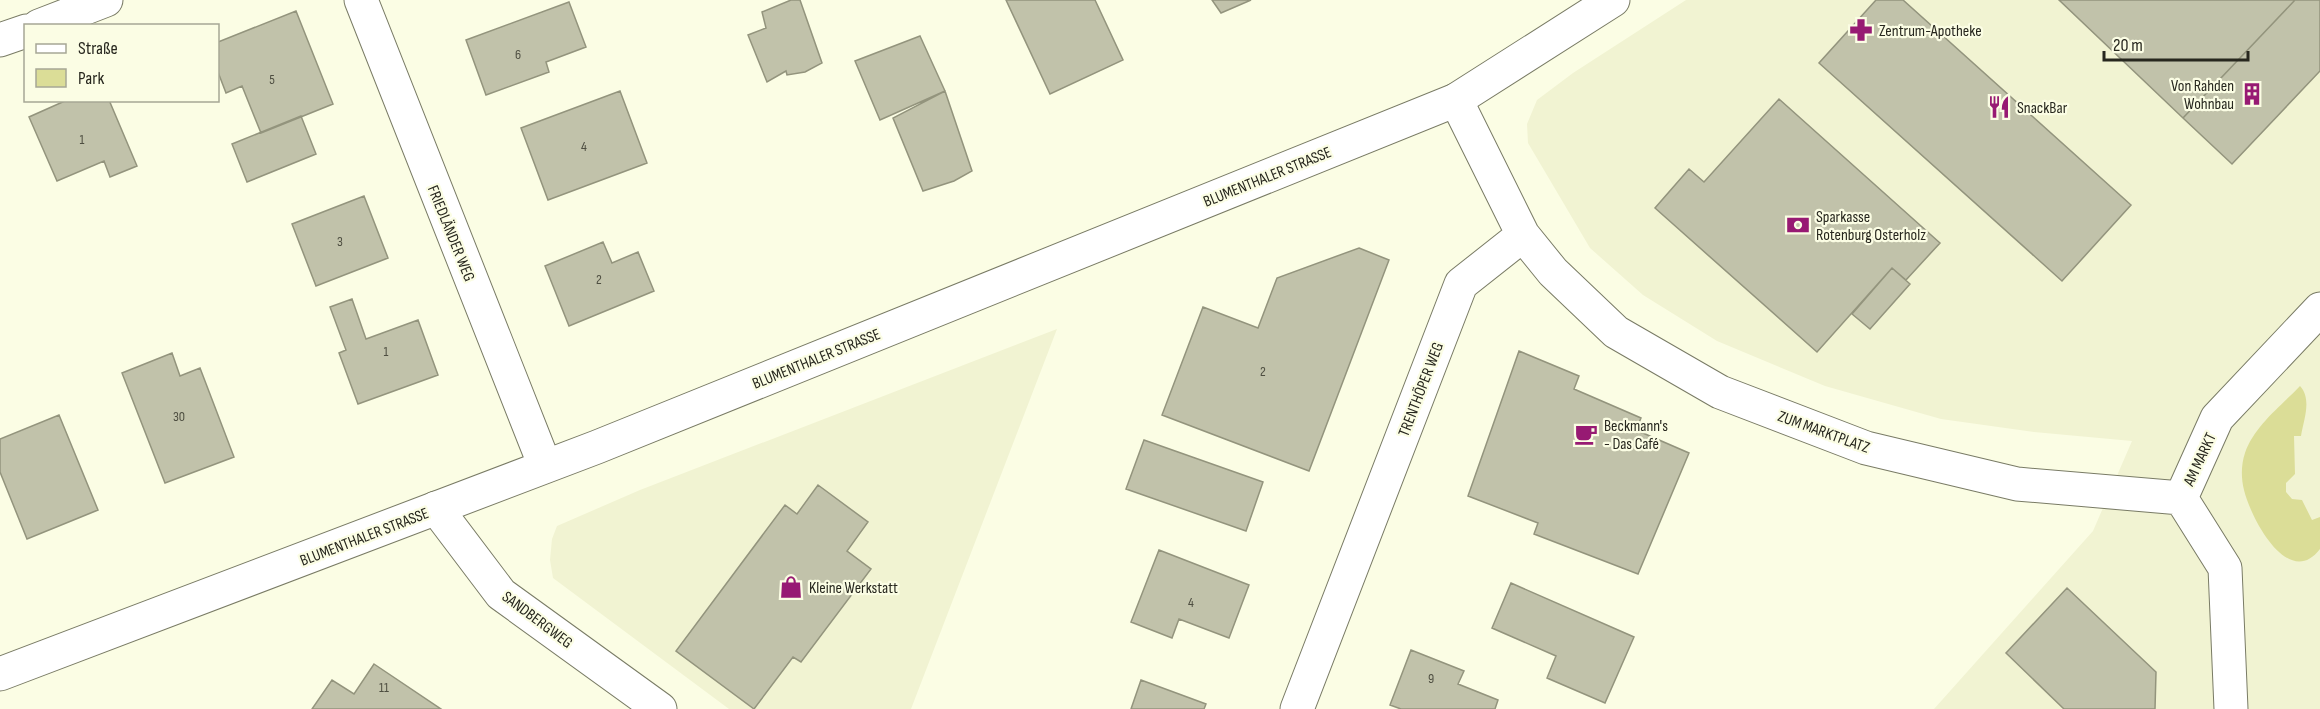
<svg xmlns="http://www.w3.org/2000/svg" width="2320" height="709" viewBox="0 0 2320 709" font-family="'Sofia Sans Condensed',sans-serif">
<style>
.built{fill:#f1f3d2}
.green{fill:#dbdd97}
.building{fill:#c1c2aa;stroke:#93947d;stroke-width:1.5}
.lines{fill:none;stroke-linecap:round;stroke-linejoin:round}
.minor-casing{stroke:#797b65;stroke-width:35}
.secondary-casing{stroke:#797b65;stroke-width:35}
.minor{stroke:#fff;stroke-width:33}
.secondary{stroke:#fff;stroke-width:33}
.labels{text-anchor:middle;stroke-width:4.5;stroke-linejoin:round;paint-order:stroke}
.number-label{font-size:14px;fill:#4e4e41}
.poi-label{font-size:16px;fill:#27271e;stroke:#fbfde4;text-anchor:start}
.street-label{font-size:16px;fill:#27271e;stroke:#fbfde4}
</style>
<rect width="100%" height="100%" fill="#fbfde4"/>
<path class="built" d="M1686 0H2320V709H1934L2093 531 2132 441 2034 432 1941 419 1825 386 1717 341 1643 295 1590 248 1528 143 1527 124 1537 100 1573 73Z
M1057 329 911 709H729L553 578 550 560 552 539 557 526 640 490Z"/>
<path class="green" d="M2300 386C2312 399 2304 419 2301 436H2294L2295 474 2286 483V492L2292 499 2302 500 2312 520 2320 517V549C2288 591 2250 516 2244 490 2241 478 2241 465 2245 453 2254 426 2281 406 2300 386Z"/>
<path class="building" d="M791 0H800L822 63 805 72 787 75 786 71 767 82 748 35 766 28 762 12Z
M1006 0H1095L1123 60 1050 94Z
M1212 0H1251L1221 13Z
M1876 0H1903L2131 205 2062 281 1819 63Z
M2059 0H2295L2183 118Z
M2295 0H2320V71L2232 164 2183 118Z
M569 2 586 47 546 62 549 72 486 95 466 40Z
M296 11 333 104 261 133 242 86 226 93 218 72V42Z
M920 36 945 91 880 120 855 61Z
M620 91 647 163 548 200 521 128Z
M945 91 972 171 954 181 923 191 893 118Z
M1779 99 1940 243 1906 280 1892 268 1817 352 1655 208 1689 169 1704 182Z
M67 100H109L137 166 110 177 104 161 57 181 29 117Z
M301 116 316 154 247 182 232 144Z
M364 196 388 258 316 286 292 224Z
M603 242 612 263 638 252 654 291 569 326 545 266Z
M1359 248 1389 260 1309 471 1162 415 1203 307 1258 328 1277 278Z
M1892 268 1910 284 1870 329 1852 314Z
M352 299 366 339 418 320 438 375 358 404 339 353 346 350 330 307Z
M1519 351 1579 376 1574 389 1641 418 1636 430 1689 453 1638 574 1534 534 1538 523 1468 496Z
M172 353 180 376 200 368 234 457 165 483 122 373Z
M59 415 98 510 27 539 0 472V439Z
M1144 440 1263 482 1246 531 1126 489Z
M818 485 868 522 847 551 871 569 801 662 793 657 754 709 676 651 785 505 797 514Z
M1159 550 1249 585 1229 638 1179 619 1172 638 1131 622Z
M1511 583 1634 637 1605 703 1547 678 1556 656 1492 628Z
M2067 588 2156 672 2155 709H2064L2006 653Z
M1411 650 1464 671 1458 684 1498 700 1495 709H1401L1390 705Z
M374 664 441 709H312L332 680 354 694Z
M1141 680 1206 704 1204 709H1131Z"/>
<g class="lines">
<g class="minor-casing">
<path id="minor" d="M361 0 545 466
M39 26 106 0
M0 40 26 31
M1523 235 1553 272 1616 332 1720 392 1866 448 2017 484 2181 498
M436 508 501 594 660 709
M1297 709 1461 284 1523 235 1456 100
M2231 709 2225 568 2181 498 2217 418 2320 309"/>
</g>
<g class="secondary-casing">
<path id="secondary" d="M0 674 597 447 1456 100 1613 0"/>
</g>
<use href="#minor" class="minor"/>
<use href="#secondary" class="secondary"/>
</g>
<defs>
<g id="pharmacy-bare" transform="scale(1.8)"><path d="M-2-6h4v4h4v4h-4v4h-4v-4h-4v-4h4Z" fill="#971a73" stroke="#fbfde4" stroke-width="2.5" paint-order="stroke"/></g>
<g id="building-bare" transform="scale(1.8)"><path d="M-4-6H4V6H1V3H-1V6H-4ZM-2.5-4.3h1.7v1.8h-1.7ZM.8-4.3h1.7v1.8H.8ZM-2.5-1h1.7V.8h-1.7ZM.8-1h1.7V.8H.8Z" fill="#971a73" stroke="#fbfde4" stroke-width="2.5" paint-order="stroke"/></g>
<g id="restaurant-bare" transform="scale(1.8)"><path d="M-5-6h1v4h1v-4h1v4h1v-4h1v5L-1.5 .5V6h-2V.5L-5-1ZM5-6V6H3V1.5H1.5Q1.5-4 5-6Z" fill="#971a73" stroke="#fbfde4" stroke-width="2.5" paint-order="stroke"/></g>
<g id="bank-bare" transform="scale(1.8)"><path d="M-6-4H6V4H-6ZM0-2.3a2.3 2.3 0 1 0 0 4.6a2.3 2.3 0 1 0 0-4.6Z" fill="#971a73" stroke="#fbfde4" stroke-width="2.5" paint-order="stroke"/></g>
<g id="cafe-bare" transform="scale(1.8)"><path d="M-5.5-4.5H6V0H3Q3 3.5 0 3.5H-2.5Q-5.5 3.5-5.5 0ZM3-3.2v2h1.7v-2ZM-6 4.5H4V6H-6Z" fill="#971a73" stroke="#fbfde4" stroke-width="2.5" paint-order="stroke"/></g>
<g id="shop-bare" transform="scale(1.8)"><path d="M-5-2.5h2.3a2.7 3.5 0 0 1 5.4 0H5L5.5 6h-11ZM-1.5-2.5h3a1.5 2.3 0 0 0-3 0Z" fill="#971a73" stroke="#fbfde4" stroke-width="2.5" paint-order="stroke"/></g>
</defs>
<g fill-rule="evenodd">
<use href="#pharmacy-bare" x="1861" y="30"/>
<use href="#building-bare" x="2252" y="94"/>
<use href="#restaurant-bare" x="1999" y="107"/>
<use href="#bank-bare" x="1798" y="225"/>
<use href="#cafe-bare" x="1586" y="434"/>
<use href="#shop-bare" x="791" y="587"/>
</g>
<g class="labels">
<g class="number-label">
<text x="518" y="59">6</text>
<text x="272" y="84">5</text>
<text x="82" y="144">1</text>
<text x="584" y="151">4</text>
<text x="340" y="246">3</text>
<text x="599" y="284">2</text>
<text x="386" y="356">1</text>
<text x="1263" y="376">2</text>
<text x="179" y="421">30</text>
<text x="1191" y="607">4</text>
<text x="1431" y="683">9</text>
<text x="384" y="692">11</text>
</g>
<g class="poi-label">
<text x="1879" y="36">Zentrum-Apotheke</text>
<text x="2234" y="91" text-anchor="end">Von Rahden<tspan x="2234" dy="18">Wohnbau</tspan></text>
<text x="2017" y="113">SnackBar</text>
<text x="1816" y="222">Sparkasse<tspan x="1816" dy="18">Rotenburg Osterholz</tspan></text>
<text x="1604" y="431">Beckmann's<tspan x="1604" dy="18">- Das Café</tspan></text>
<text x="809" y="593">Kleine Werkstatt</text>
</g>
<g class="street-label">
<text transform="translate(1267 176) rotate(-22)" y="6">BLUMENTHALER STRASSE</text>
<text transform="translate(452 233) rotate(68)" y="6">FRIEDLÄNDER WEG</text>
<text transform="translate(816 358) rotate(-22)" y="6">BLUMENTHALER STRASSE</text>
<text transform="translate(1420 389) rotate(-69)" y="6">TRENTHÖPER WEG</text>
<text transform="translate(1824 431) rotate(20)" y="6">ZUM MARKTPLATZ</text>
<text transform="translate(2199 459) rotate(-65)" y="6">AM MARKT</text>
<text transform="translate(364 536) rotate(-21)" y="6">BLUMENTHALER STRASSE</text>
<text transform="translate(538 619) rotate(37)" y="6">SANDBERGWEG</text>
</g>
</g>
<rect x="24" y="24" width="195" height="78" fill="#fbfde4" stroke="#a6a795" stroke-width="1.5"/>
<rect x="36" y="44" width="30" height="9" fill="#ffffff" stroke="#a6a795" stroke-width="1.5"/>
<text x="78" y="54" font-size="18" fill="#27271e">Straße</text>
<rect x="36" y="69" width="30" height="18" fill="#dbdd97" stroke="#a6a795" stroke-width="1.5"/>
<text x="78" y="84" font-size="18" fill="#27271e">Park</text>
<path d="M2104 51v9h144v-9" fill="none" stroke="#27271e" stroke-width="3"/>
<text x="2113" y="51" font-size="18" fill="#27271e" stroke="#fbfde4" stroke-width="4.5" paint-order="stroke">20 m</text>
</svg>
